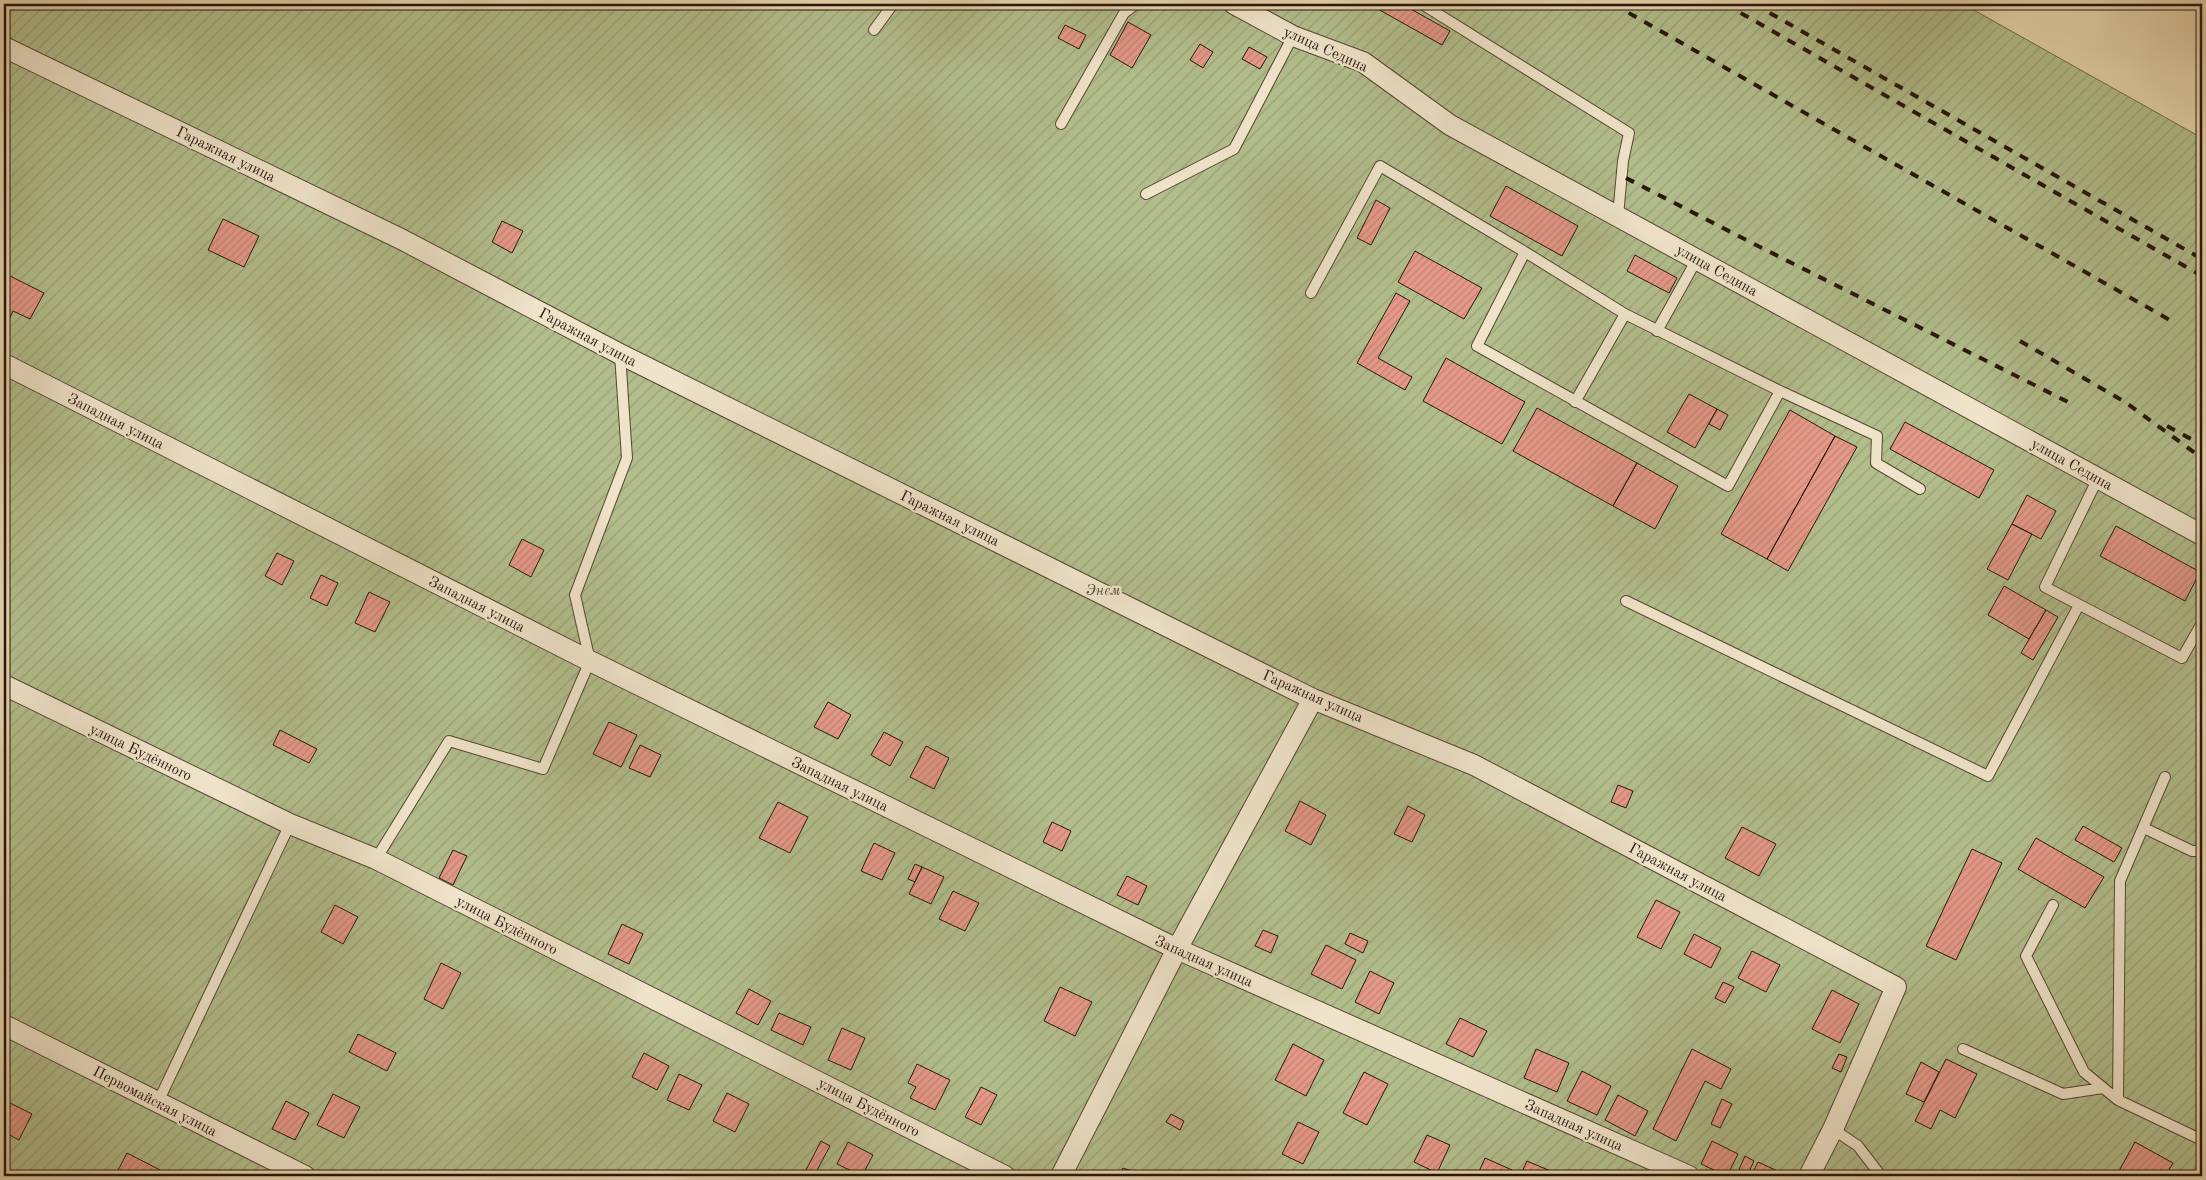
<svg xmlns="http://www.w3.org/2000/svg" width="2206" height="1180" viewBox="0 0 2206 1180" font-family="'Old Standard TT',serif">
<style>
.garden{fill:url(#garden-furrows);stroke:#6c6a4c}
.building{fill:url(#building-hatch);stroke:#26160b}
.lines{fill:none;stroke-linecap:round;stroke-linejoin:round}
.service-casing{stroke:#564633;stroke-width:12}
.minor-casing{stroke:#564633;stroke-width:22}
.service{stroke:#efe3c9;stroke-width:10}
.minor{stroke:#efe3c9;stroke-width:20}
.rail{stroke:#26160b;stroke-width:4;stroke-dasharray:9 9;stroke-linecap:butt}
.labels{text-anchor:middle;stroke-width:4.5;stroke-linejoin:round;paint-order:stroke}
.street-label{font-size:15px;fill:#26160b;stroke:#efe3c9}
.park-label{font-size:15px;font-style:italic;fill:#504832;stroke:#efe3c9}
</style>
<defs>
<pattern id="garden-furrows" width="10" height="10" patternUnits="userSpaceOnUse" patternTransform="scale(1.25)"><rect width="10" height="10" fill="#b2bd8c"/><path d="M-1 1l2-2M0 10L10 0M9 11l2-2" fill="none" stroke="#99a277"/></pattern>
<pattern id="building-hatch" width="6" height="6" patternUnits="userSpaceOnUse" patternTransform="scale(1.25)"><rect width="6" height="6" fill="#e59988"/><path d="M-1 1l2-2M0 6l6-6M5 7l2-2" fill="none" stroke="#c48374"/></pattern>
</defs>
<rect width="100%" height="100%" fill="#e6d4ac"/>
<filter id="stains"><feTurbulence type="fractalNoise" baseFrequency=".004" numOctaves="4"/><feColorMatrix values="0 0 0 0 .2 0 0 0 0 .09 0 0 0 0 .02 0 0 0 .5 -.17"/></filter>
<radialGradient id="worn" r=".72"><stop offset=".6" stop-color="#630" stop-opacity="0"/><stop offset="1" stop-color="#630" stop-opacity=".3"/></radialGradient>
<path class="garden" d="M4 4H1963L2202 138V1176H4Z"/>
<path class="building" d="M1369 4H1402L1450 31 1442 45Z
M1128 22 1151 35 1132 68 1110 55Z
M1065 25 1086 35 1079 49 1058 38Z
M1200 44 1213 52 1203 68 1190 60Z
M1249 47 1267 57 1260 69 1242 59Z
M1506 186 1578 226 1562 256 1490 216Z
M1376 200 1390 208 1371 245 1357 238Z
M223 219 259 236 244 267 208 250Z
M502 221 523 231 512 253 492 242Z
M1415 251 1482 288 1464 319 1398 282Z
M1635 255 1677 278 1669 293 1627 271Z
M10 276 44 293 30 319 13 311 4 330V288Z
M1396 293 1410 301 1378 358 1412 377 1405 390 1357 363Z
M1446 358 1525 402 1502 444 1423 401Z
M1689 394 1717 409 1695 448 1667 432Z
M1537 408 1637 463 1613 506 1513 451Z
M1717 409 1728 415 1720 430 1709 424Z
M1790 410 1835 436 1767 559 1721 534Z
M1905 422 1994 470 1979 498 1890 449Z
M1835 436 1857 447 1788 571 1767 559Z
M1637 463 1678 486 1655 529 1613 506Z
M2027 495 2056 511 2041 539 2012 524Z
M2012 524 2032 534 2008 580 1987 569Z
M2116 526 2200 572 2185 601 2100 556Z
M522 539 544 550 531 577 509 565Z
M277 553 294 561 282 585 265 576Z
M321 575 338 583 327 606 310 598Z
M2004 586 2046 610 2029 639 1988 615Z
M369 592 390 602 375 632 355 623Z
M2046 610 2058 617 2033 660 2021 653Z
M828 702 851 715 838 739 814 727Z
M609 722 637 735 621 767 593 754Z
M280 730 317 749 309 763 273 745Z
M884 732 903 742 890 766 871 755Z
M640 745 661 755 650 777 629 768Z
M926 746 949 758 934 789 910 777Z
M1618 785 1633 791 1626 808 1611 802Z
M1300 801 1326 815 1311 845 1285 831Z
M778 802 808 817 790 853 759 838Z
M1408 806 1425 815 1412 842 1394 834Z
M1052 822 1071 831 1062 851 1043 842Z
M2083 826 2122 848 2114 862 2075 840Z
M1742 827 1776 844 1759 876 1725 858Z
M2036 838 2104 877 2085 908 2018 869Z
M874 843 895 853 882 880 861 871Z
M1972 849 2002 863 1956 960 1926 946Z
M453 850 467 856 453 885 439 878Z
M915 864 922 867 915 882 908 879Z
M922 867 944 877 931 904 909 894Z
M1127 876 1147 886 1138 905 1117 895Z
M953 891 979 903 965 931 939 919Z
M1656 900 1680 912 1661 949 1637 937Z
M335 905 358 917 343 944 321 932Z
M622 924 643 934 629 964 608 954Z
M1263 930 1278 936 1271 953 1255 946Z
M1350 933 1368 941 1363 953 1345 944Z
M1694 934 1721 948 1711 968 1684 954Z
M1326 945 1356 960 1342 989 1311 974Z
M1752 951 1780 965 1766 992 1738 978Z
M441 963 461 973 443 1009 424 999Z
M1370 971 1394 983 1379 1014 1355 1002Z
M1723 982 1734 987 1725 1003 1715 998Z
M1060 987 1092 1002 1075 1036 1044 1021Z
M749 989 771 1001 758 1025 736 1013Z
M1832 990 1859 1004 1840 1043 1812 1029Z
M779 1013 811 1027 803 1045 771 1030Z
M1460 1018 1487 1031 1473 1057 1446 1044Z
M842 1028 865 1038 851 1070 828 1060Z
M358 1034 396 1053 387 1071 349 1052Z
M1293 1044 1324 1060 1306 1096 1275 1080Z
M1536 1049 1569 1063 1557 1092 1524 1078Z
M1692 1049 1731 1069 1721 1089 1705 1081 1676 1141 1653 1129Z
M644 1053 669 1066 657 1090 632 1077Z
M1839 1054 1847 1057 1841 1072 1832 1068Z
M1946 1059 1977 1074 1955 1118 1940 1110 1931 1129 1915 1121Z
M1921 1062 1939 1072 1924 1102 1906 1094Z
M917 1064 950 1080 935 1110 910 1098 916 1087 908 1083Z
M1582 1071 1611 1086 1597 1115 1567 1101Z
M1364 1072 1388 1084 1367 1125 1343 1113Z
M679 1074 702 1085 689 1110 667 1100Z
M981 1087 997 1095 981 1125 965 1117Z
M727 1093 749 1104 735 1132 713 1121Z
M333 1094 360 1107 344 1138 317 1125Z
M1618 1095 1648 1111 1635 1136 1605 1120Z
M1722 1099 1732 1104 1720 1128 1711 1124Z
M4 1100 32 1114 19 1140 4 1132Z
M286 1101 309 1113 295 1140 272 1129Z
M1171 1114 1184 1121 1180 1130 1166 1122Z
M1298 1122 1319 1132 1303 1164 1282 1154Z
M1427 1135 1450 1145 1437 1173 1414 1162Z
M821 1141 830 1146 814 1176 805 1172Z
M1712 1141 1738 1154 1727 1176 1701 1164Z
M848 1142 873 1155 862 1176 837 1164Z
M2135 1142 2173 1163 2165 1176H2129L2119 1171Z
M127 1153 160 1170 157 1176H115Z
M1745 1156 1754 1161 1747 1176H1736Z
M1485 1158 1512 1170 1509 1176H1477Z
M1527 1161 1560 1175 1559 1176H1520Z
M1758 1162 1784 1174 1783 1176H1751Z
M1123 1168 1132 1171 1129 1176H1119Z"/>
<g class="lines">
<g class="service-casing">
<path id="service" d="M1422 4 1629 133 1623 161 1618 216
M874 30 893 4
M1061 124 1124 13 1136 4
M1146 194 1234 149 1293 36
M1525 252 1477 346 1728 486 1780 391
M1311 293 1380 166 1525 252 1625 314 1780 391 1877 436 1876 463 1920 489
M1657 331 1697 259
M1575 402 1625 314
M2098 478 2045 587 2182 658 2202 623
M1626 601 1988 776 2079 605
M2144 828 2192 851H2202
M376 859 449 741 543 769 590 661 575 595 627 458 620 354
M2053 905 2026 956 2084 1072 2118 1100 2202 1140
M1963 1049 2063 1094 2103 1088
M2118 1100 2120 881 2165 777
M158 1102 290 824
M1833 1129 1858 1146 1881 1176"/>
</g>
<g class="minor-casing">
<path id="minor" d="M1234 4 1293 36 1363 62 1450 125 2202 535
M4 47 401 239 620 354 1313 699 1474 765 1896 987 1833 1129 1809 1176
M4 364 590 661 1177 949 1689 1176
M4 685 290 824 376 859 1005 1176
M4 1025 305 1176
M1061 1176 1177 949 1313 699"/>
</g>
<use href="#service" class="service"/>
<use href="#minor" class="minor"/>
<path class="rail" d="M1613 4 2175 323
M1725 4 2202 276
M1754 4 2202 259
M1626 178 1756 245 2074 405
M2020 341 2125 402 2202 458
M2167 426 2202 445"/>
</g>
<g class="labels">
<g class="street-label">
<text transform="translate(1326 49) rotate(24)" y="5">улица Седина</text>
<text transform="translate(226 154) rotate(26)" y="5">Гаражная улица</text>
<text transform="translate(1717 270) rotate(29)" y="5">улица Седина</text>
<text transform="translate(588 337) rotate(28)" y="5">Гаражная улица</text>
<text transform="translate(116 421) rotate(27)" y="5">Западная улица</text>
<text transform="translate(2072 464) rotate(29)" y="5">улица Седина</text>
<text transform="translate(950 518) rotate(26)" y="5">Гаражная улица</text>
<text transform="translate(477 604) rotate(27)" y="5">Западная улица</text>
<text transform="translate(1313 696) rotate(24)" y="5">Гаражная улица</text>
<text transform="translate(141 752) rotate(26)" y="5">улица Будённого</text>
<text transform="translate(840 784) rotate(26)" y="5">Западная улица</text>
<text transform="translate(1678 872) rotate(28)" y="5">Гаражная улица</text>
<text transform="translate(507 925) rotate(27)" y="5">улица Будённого</text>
<text transform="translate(1204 961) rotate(24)" y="5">Западная улица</text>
<text transform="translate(155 1101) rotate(27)" y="5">Первомайская улица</text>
<text transform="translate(869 1107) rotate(27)" y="5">улица Будённого</text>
<text transform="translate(1574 1125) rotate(24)" y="5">Западная улица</text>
</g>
<g class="park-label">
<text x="1103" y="595">Энем</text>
</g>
</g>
<rect width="2206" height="1180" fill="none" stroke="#e6d4ac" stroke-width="20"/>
<rect x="5" y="5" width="2196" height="1170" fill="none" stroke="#26160b" stroke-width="2.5"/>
<rect x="10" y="10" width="2186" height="1160" fill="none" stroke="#26160b"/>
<rect width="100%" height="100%" filter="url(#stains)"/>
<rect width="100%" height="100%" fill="url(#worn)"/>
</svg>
